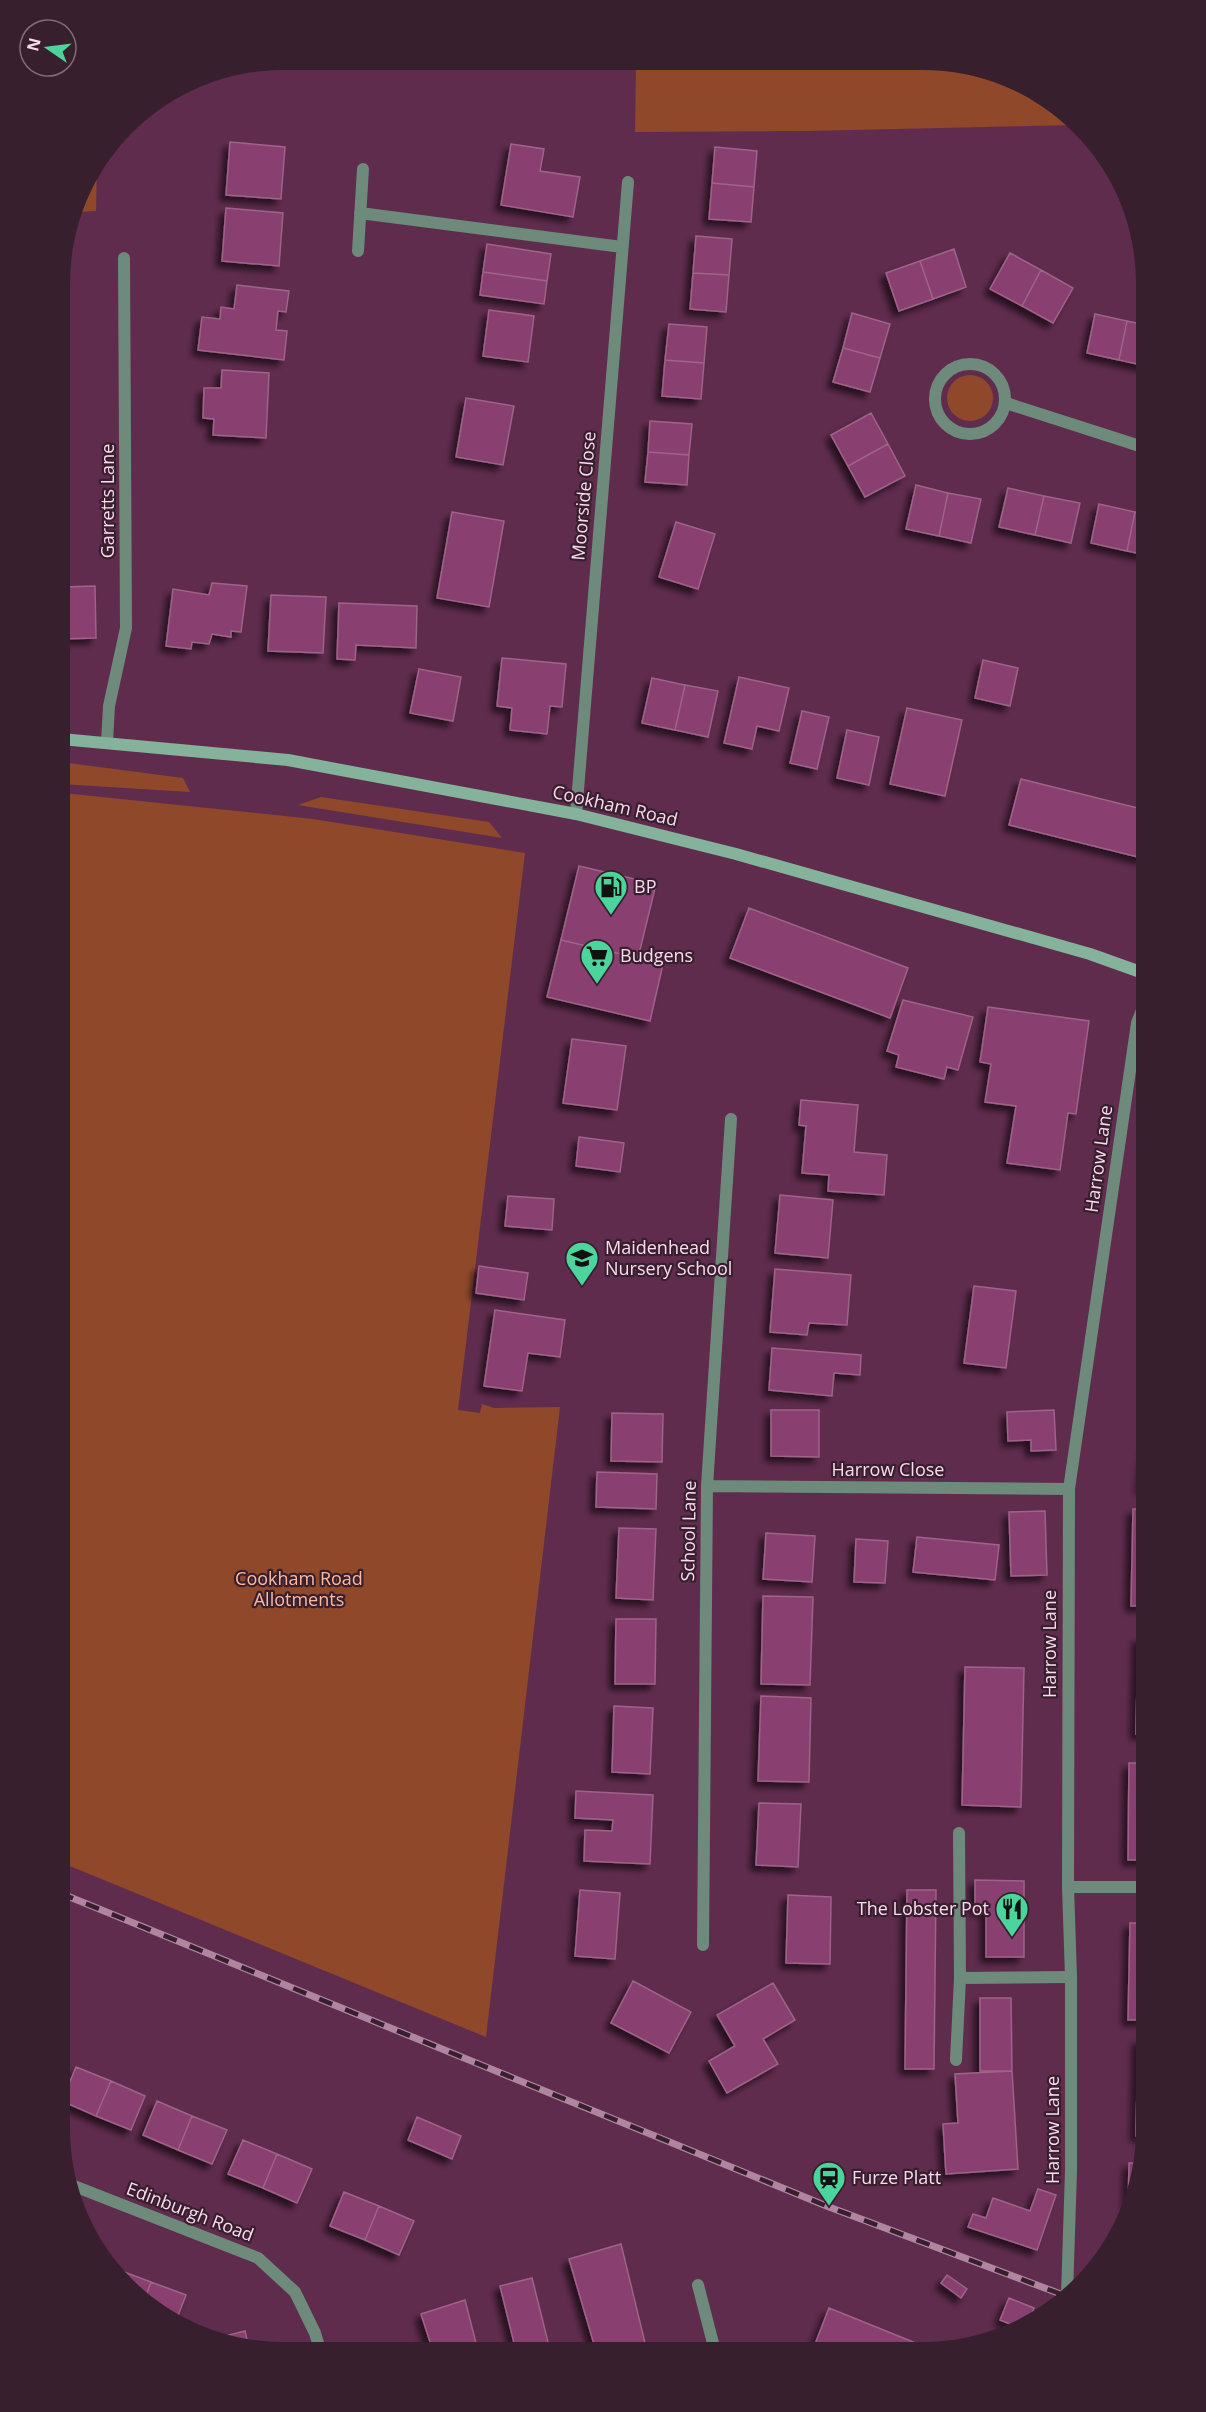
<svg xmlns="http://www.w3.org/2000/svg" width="1206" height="2412" viewBox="0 0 1206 2412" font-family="'Open Sans',sans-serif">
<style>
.green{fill:#8f482a}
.building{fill:#893f70;stroke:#9e6388;stroke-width:1.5;filter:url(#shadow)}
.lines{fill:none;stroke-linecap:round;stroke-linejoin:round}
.lane{stroke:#6d8a7b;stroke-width:12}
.street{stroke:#6d8a7b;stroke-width:12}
.secondary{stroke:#84b29a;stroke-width:12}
.rail-casing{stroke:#b085a0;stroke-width:7}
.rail{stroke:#371f2e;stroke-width:4.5;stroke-dasharray:14;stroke-linecap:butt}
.labels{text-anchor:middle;stroke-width:4.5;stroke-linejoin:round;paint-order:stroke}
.street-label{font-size:18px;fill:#fcdaee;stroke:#371f2e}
.poi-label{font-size:18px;fill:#fcdaee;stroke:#371f2e;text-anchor:start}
.park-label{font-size:18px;fill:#feb99e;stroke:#371f2e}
</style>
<defs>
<filter id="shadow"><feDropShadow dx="-5.5" dy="5.5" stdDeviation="3" flood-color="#0009"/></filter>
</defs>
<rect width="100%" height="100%" fill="#602c4e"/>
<path class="green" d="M636 62 966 64 1021 83 1070 116 1078 125 807 131 635 132Z
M97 166 96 211 75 212 83 184Z
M947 398a23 23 0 1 1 46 0a23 23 0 1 1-46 0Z
M61 762 183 778 190 792 61 784Z
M63 793 313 819 525 853 458 1410 480 1413 482 1404 494 1408 560 1407 486 2037 60 1862Z
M321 797 489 822 502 838 298 805Z"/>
<path class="building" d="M230 142 285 147 281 199 226 195Z
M511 144 544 149 540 171 580 177 573 217 501 205Z
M715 147 757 151 754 187 712 183Z
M712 183 754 187 751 222 709 219Z
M226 208 283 213 279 266 222 261Z
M696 236 732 239 729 275 693 273Z
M487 244 551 254 547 281 483 272Z
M954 249 966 287 933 299 920 261Z
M1010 253 1041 270 1022 306 990 289Z
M920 261 933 299 899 311 886 273Z
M1041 270 1073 288 1053 323 1022 306Z
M483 272 547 281 544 304 480 295Z
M693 273 729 275 726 312 690 309Z
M237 285 289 291 286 312 278 311 276 330 287 331 284 360 198 350 202 317 220 319 221 307 234 309Z
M489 310 534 316 528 362 483 356Z
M852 313 890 324 880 358 843 348Z
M1095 314 1127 321 1119 360 1087 353Z
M1127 321 1146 325V366L1119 360Z
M669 324 707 327 704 363 665 360Z
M843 348 880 358 870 392 833 382Z
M665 360 704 363 701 399 662 396Z
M222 370 269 373 266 438 213 435 214 419 203 418 204 388H221Z
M466 398 514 406 503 465 456 457Z
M871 413 888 444 848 466 831 435Z
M650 421 692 424 689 455 648 452Z
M888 444 905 476 865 497 848 466Z
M648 452 689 455 687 485 645 482Z
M916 485 948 493 939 536 906 529Z
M1008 488 1044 496 1035 535 999 527Z
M948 493 981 499 971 543 939 536Z
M1044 496 1080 503 1071 543 1035 535Z
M1099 504 1135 512 1127 551 1091 543Z
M452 512 504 521 489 607 437 598Z
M1135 512 1146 514V555L1127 551Z
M676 522 715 534 698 589 659 577Z
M212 583 247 586 241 632 231 631V637L212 634 209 644 192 642 191 649 166 646 173 589 209 595Z
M95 586 96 638 61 639 62 587Z
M271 595 326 597 323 653 268 651Z
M339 603 417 606 416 648 356 645 355 660 337 659Z
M502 658 566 664 562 707 550 706 547 734 510 730 512 708 497 706Z
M983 660 1018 668 1010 706 975 698Z
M419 669 461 677 453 721 410 713Z
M739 677 789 688 779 731 757 726 752 749 724 743Z
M652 678 685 685 675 730 642 723Z
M685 685 718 691 708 737 675 730Z
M907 708 962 720 945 796 890 784Z
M802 711 829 717 817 769 790 763Z
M847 730 879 737 869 785 837 778Z
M1021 779 1146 810V859L1009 825Z
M579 866 656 884 638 958 561 940Z
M749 908 908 968 890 1018 730 958Z
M561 940 663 964 650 1021 547 997Z
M903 1000 973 1017 958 1070 947 1067 944 1079 896 1067 899 1055 887 1051Z
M988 1007 1089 1021 1076 1114 1068 1113 1060 1170 1007 1163 1016 1106 985 1102 991 1064 980 1062Z
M572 1039 626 1046 617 1110 563 1103Z
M801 1100 858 1105 854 1152 887 1155 884 1195 828 1191 829 1175 802 1173 806 1126 799 1125Z
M579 1137 624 1143 620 1172 576 1166Z
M780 1195 833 1200 828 1258 775 1253Z
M508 1196 554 1199 552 1230 505 1226Z
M479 1266 528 1273 524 1300 476 1293Z
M775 1269 851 1275 847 1325 809 1323 807 1335 770 1332Z
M974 1286 1016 1291 1006 1368 964 1363Z
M495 1310 565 1320 560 1357 528 1353 522 1391 484 1386Z
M772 1348 861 1355 860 1375 834 1373 832 1396 769 1390Z
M771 1410H819V1457L771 1456Z
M1054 1410 1056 1450 1031 1451V1440L1008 1441 1007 1412Z
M612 1413 663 1414 662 1462 611 1461Z
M1146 1444V1488H1141Z
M597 1472 657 1474 656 1509 596 1507Z
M1133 1509H1146V1606H1131Z
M1045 1511 1047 1575 1011 1576 1009 1512Z
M619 1528 656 1529 653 1600 616 1598Z
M766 1533 815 1536 812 1582 763 1579Z
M917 1537 999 1545 995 1580 913 1572Z
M856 1539 888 1541 885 1583 854 1582Z
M763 1596 813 1597 810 1685 761 1684Z
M616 1619H656L655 1684H615Z
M1138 1637H1146V1734H1136Z
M965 1667 1024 1668 1021 1807 962 1805Z
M761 1696 811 1698 809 1782 758 1781Z
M614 1706 653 1708 650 1774 612 1772Z
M1129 1763H1146V1860H1128Z
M576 1791 653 1795 650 1864 584 1861 585 1830 612 1831 613 1820 575 1818Z
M759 1803 801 1804 798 1867 756 1865Z
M975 1880 1024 1881V1957H986V1910H975Z
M580 1890 620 1893 615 1959 575 1956Z
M907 1890H936L934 2069H905Z
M788 1895 831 1897 830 1964 786 1963Z
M1130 1923H1146V2020H1128Z
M633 1981 691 2012 669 2053 611 2023Z
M773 1983 795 2020 763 2039 778 2064 727 2093 709 2061 735 2046 717 2015Z
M980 1998H1011L1012 2071H980Z
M1138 2039H1146L1145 2136H1136Z
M76 2067 111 2081 96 2116 62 2101Z
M1012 2071 1018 2169 946 2174 943 2124 958 2123 955 2074Z
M111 2081 145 2096 131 2130 96 2116Z
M157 2101 192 2116 178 2150 143 2135Z
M192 2116 227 2130 212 2164 178 2150Z
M417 2117 461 2136 452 2159 408 2140Z
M243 2140 277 2154 263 2188 228 2174Z
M277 2154 312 2169 297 2203 263 2188Z
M1129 2163H1141L1128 2215Z
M1038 2189 1056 2195 1037 2250 968 2227 973 2214 986 2218 993 2198 1030 2211Z
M344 2192 379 2206 365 2240 330 2226Z
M379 2206 414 2221 399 2255 365 2240Z
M621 2244 647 2351H596L569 2259Z
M116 2269 151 2282 144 2301 115 2272Z
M947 2275 967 2289 961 2298 941 2283Z
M532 2278 550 2350 516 2351 500 2286Z
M151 2282 186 2295 176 2321 144 2301Z
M1009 2298 1034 2308 1028 2324 1020 2328 1000 2320Z
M465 2300 478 2351H433L421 2314Z
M829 2308 933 2350 812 2352Z
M245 2331 249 2349 213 2339Z"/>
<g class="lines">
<path class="lane" d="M107 742 109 706 126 628 124 258
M960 1978 1071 1977
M956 2060 960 1978 959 1833
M698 2285 715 2351"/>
<path class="street" d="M360 213 622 247
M358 251 363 169
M935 399a35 35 0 1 1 70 0a35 35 0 1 1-70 0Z
M1006 403 1146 448
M576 814 628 182
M707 1486 1069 1489
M1068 1887H1146
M703 1945 707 1486 731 1119
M69 2184 258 2258 295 2292 315 2333 320 2350
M1067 2295 1071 2171V1977L1068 1887 1069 1489 1137 1023 1146 1000"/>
<path class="secondary" d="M61 739 288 760 576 814 736 854 1090 954 1146 974"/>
<g class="rail-casing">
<path id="rail" d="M60 1893 829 2207 1066 2296"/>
</g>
<use href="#rail" class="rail"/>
</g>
<defs>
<g id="fuel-pin" transform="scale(1.725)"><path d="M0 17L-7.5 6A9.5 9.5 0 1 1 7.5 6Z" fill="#4bd49b" stroke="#371f2e"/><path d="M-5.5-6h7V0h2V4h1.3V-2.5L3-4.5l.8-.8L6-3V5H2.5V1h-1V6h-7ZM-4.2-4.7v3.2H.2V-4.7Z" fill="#111"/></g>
<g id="supermarket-pin" transform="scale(1.725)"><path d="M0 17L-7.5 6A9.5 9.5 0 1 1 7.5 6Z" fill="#4bd49b" stroke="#371f2e"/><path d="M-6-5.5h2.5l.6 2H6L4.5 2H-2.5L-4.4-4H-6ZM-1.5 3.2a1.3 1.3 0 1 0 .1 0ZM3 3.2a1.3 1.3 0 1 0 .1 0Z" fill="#111"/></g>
<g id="school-pin" transform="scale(1.725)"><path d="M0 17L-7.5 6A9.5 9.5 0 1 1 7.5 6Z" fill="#4bd49b" stroke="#371f2e"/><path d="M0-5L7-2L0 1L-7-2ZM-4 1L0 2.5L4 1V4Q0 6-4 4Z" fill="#111"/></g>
<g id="restaurant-pin" transform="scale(1.725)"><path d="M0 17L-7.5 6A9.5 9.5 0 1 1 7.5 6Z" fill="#4bd49b" stroke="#371f2e"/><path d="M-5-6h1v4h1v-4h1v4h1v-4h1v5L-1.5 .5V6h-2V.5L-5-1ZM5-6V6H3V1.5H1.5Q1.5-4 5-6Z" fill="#111"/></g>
<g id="station-pin" transform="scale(1.725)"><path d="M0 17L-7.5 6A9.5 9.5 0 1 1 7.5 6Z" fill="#4bd49b" stroke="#371f2e"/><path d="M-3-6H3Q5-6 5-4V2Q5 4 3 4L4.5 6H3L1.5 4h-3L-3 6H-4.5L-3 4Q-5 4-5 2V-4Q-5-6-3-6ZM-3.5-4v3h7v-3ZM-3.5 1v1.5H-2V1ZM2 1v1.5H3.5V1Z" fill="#111"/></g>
</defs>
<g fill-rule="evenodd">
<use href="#fuel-pin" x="611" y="887"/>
<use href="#supermarket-pin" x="597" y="956"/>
<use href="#school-pin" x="582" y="1258"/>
<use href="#restaurant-pin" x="1012" y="1909"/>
<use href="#station-pin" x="829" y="2178"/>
</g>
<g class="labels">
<g class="street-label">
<text transform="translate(584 496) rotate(-85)" y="6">Moorside Close</text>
<text transform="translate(108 501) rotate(-90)" y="6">Garretts Lane</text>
<text transform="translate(615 806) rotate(13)" y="6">Cookham Road</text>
<text transform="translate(1099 1159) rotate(-82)" y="6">Harrow Lane</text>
<text x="888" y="1476">Harrow Close</text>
<text transform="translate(689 1531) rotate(-89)" y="6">School Lane</text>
<text transform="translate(1050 1644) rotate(-90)" y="6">Harrow Lane</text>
<text transform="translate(1053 2130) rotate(-90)" y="6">Harrow Lane</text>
<text transform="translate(190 2212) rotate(21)" y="6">Edinburgh Road</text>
</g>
<g class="poi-label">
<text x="634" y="893">BP</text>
<text x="620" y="962">Budgens</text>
<text x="605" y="1254">Maidenhead<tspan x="605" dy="21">Nursery School</tspan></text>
<text x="989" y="1915" text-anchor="end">The Lobster Pot</text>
<text x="852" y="2184">Furze Platt</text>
</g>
<g class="park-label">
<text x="299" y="1585">Cookham Road<tspan x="299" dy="21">Allotments</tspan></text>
</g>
</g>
<path d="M0 0H1206V2412H0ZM283 70H923A213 213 0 0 1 1136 283V2129A213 213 0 0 1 923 2342H283A213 213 0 0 1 70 2129V283A213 213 0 0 1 283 70Z" fill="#371f2e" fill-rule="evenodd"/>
<g transform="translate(48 48) rotate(284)"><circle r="28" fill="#371f2e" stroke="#866a7b" stroke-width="1.5"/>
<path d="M0-4.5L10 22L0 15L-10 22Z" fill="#4bd49b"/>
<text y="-9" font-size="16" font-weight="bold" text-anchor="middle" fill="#fcdaee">N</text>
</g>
</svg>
